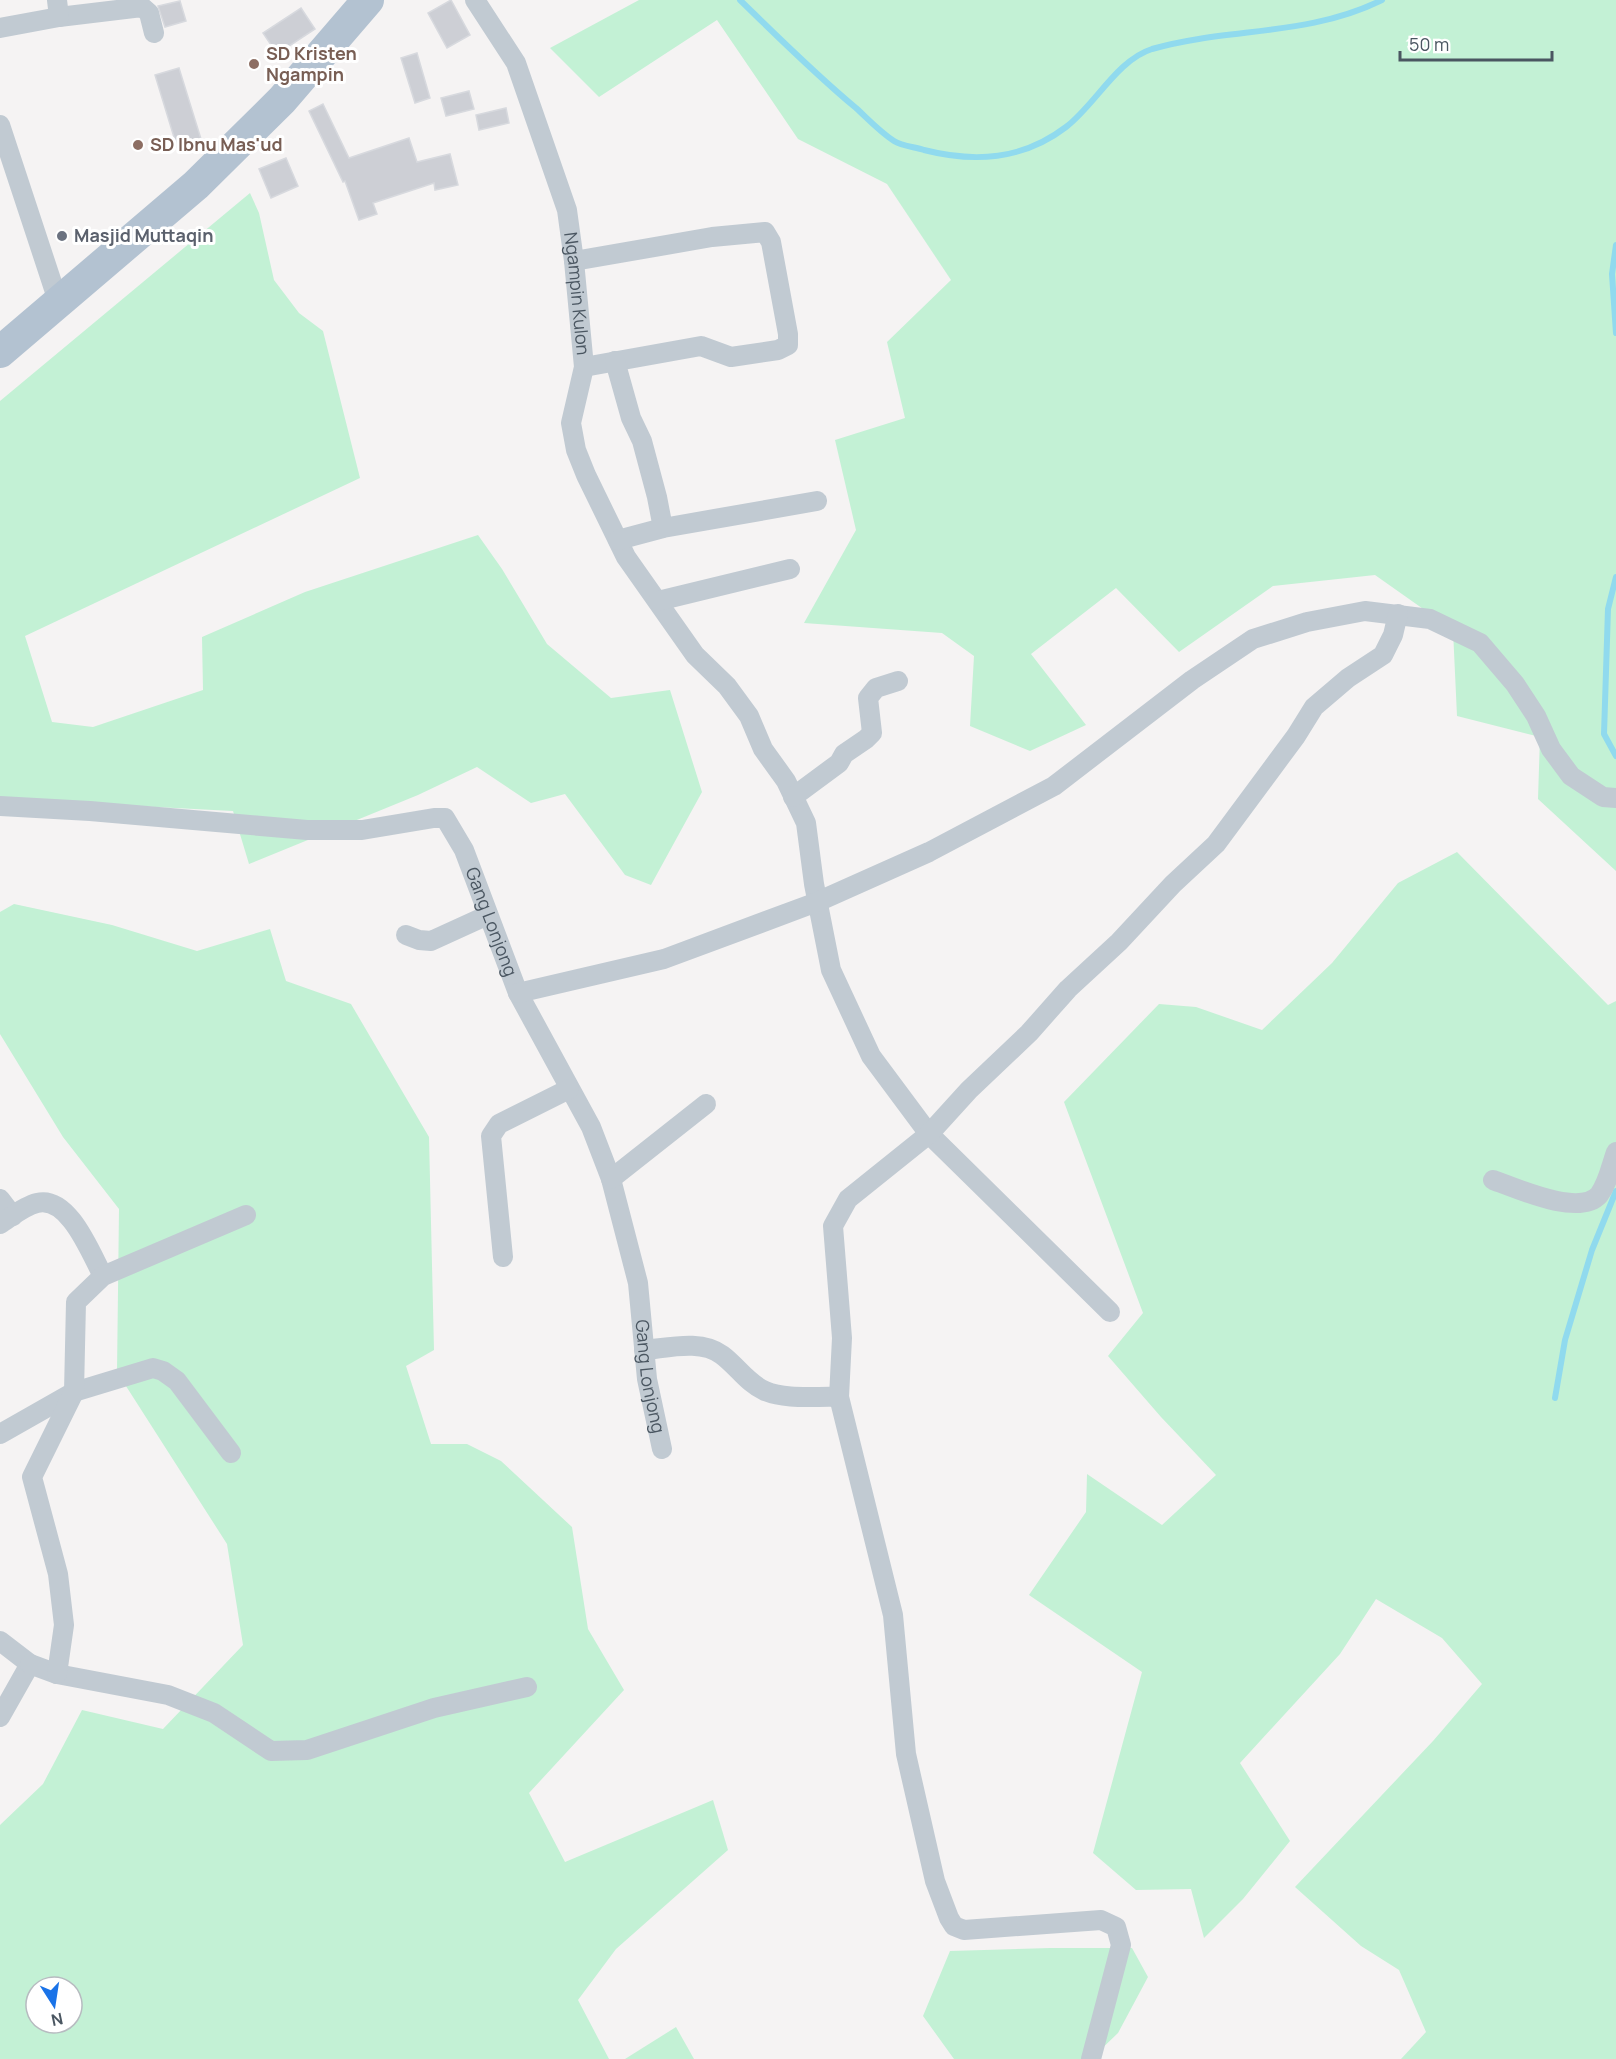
<svg xmlns="http://www.w3.org/2000/svg" width="1616" height="2059" viewBox="0 0 1616 2059" font-family="Manrope,sans-serif">
<style>
.green{fill:#c3f1d5;fill-rule:evenodd}
.lines{fill:none;stroke-linecap:round;stroke-linejoin:round}
.stream{stroke:#90daee;stroke-width:6}
.building{fill:#cdcfd5;stroke:#d7d9de;stroke-width:1.5}
.minor{stroke:#c1cad2;stroke-width:20}
.primary{stroke:#b3c2d1;stroke-width:32}
.education-dot{fill:#8d6e63;stroke:#fff;stroke-width:2}
.worship-dot{fill:#6b7280;stroke:#fff;stroke-width:2}
.labels{text-anchor:middle;stroke-width:6;stroke-linejoin:round;paint-order:stroke}
.education-label{font-size:18px;font-weight:bold;fill:#785e54;stroke:#fff;text-anchor:start}
.worship-label{font-size:18px;font-weight:bold;fill:#5b616d;stroke:#fff;text-anchor:start}
.street-label{font-size:18px;fill:#4a5661;stroke:#fff}
</style>
<rect width="100%" height="100%" fill="#f5f3f3"/>
<path class="green" d="M639 0H1616V871L1538 799 1540 737 1457 716 1453 630 1375 575 1273 586 1179 652 1116 588 1031 654 1086 725 1030 751 970 726 974 656 942 633 804 623 856 530 835 440 905 418 887 342 951 280 887 184 798 139 717 20 599 97 550 48Z
M250 193 259 213 274 280 299 313 323 331 360 478 25 636 52 722 93 727 203 690 202 637 305 592 478 535 502 569 547 644 611 698 670 690 702 792 651 885 625 875 565 794 531 803 477 767 418 795 249 864 233 811 0 799V401Z
M1457 852 1608 1005 1616 1001V2059H1401L1426 2032 1399 1970 1361 1946 1295 1887 1433 1741 1482 1684 1442 1638 1376 1599 1340 1654 1240 1763 1290 1841 1243 1899 1204 1938 1191 1889 1136 1890 1093 1853 1142 1672 1029 1595 1086 1512 1087 1474 1162 1525 1216 1475 1161 1417 1108 1356 1143 1313 1064 1102 1159 1004 1196 1007 1262 1030 1332 963 1398 883Z
M14 904 112 925 197 951 270 929 286 981 351 1004 429 1137 434 1350 406 1366 431 1444H467L501 1461 572 1527 588 1629 624 1690 529 1793 565 1862 713 1800 728 1850 616 1949 578 2000 609 2059H0V1825L43 1784 82 1710 163 1729 243 1645 227 1544 117 1372 119 1209 63 1137 0 1034V912ZM36 1987H72V2023H36Z
M1050 1948H1132L1148 1977 1118 2033 1091 2059H954L923 2016 950 1951Z
M676 2027 694 2059H625Z"/>
<g class="lines">
<path class="stream" d="M740 0C778 37 815 74 856 108 868 119 880 132 894 141 902 146 915 147 924 150 975 163 1023 160 1066 127 1095 105 1117 60 1152 49 1229 27 1307 37 1382 0
M1616 245 1612 274 1616 333
M1616 577 1608 609 1604 734 1616 756
M1555 1398 1565 1340 1592 1250 1616 1191"/>
</g>
<path class="building" d="M451 0 470 35 447 48 428 13Z
M180 1 186 21 165 27 158 6Z
M301 8 315 29 277 54 263 33Z
M417 53 430 98 415 103 401 58Z
M179 68 201 139 177 147 155 75Z
M469 91 474 109 446 116 441 98Z
M323 104 349 158 409 138 417 162 450 154 458 185 435 190 434 183 373 203 377 214 359 220 345 181 343 182 309 111Z
M506 108 509 123 479 130 476 115Z
M286 158 298 186 271 198 259 169Z"/>
<g class="lines">
<g class="minor">
<path id="s1" d="M475 0 516 63 567 210 574 261 584 367 571 423 576 450 586 475 626 557 695 655 727 686 749 716 763 749 786 781 806 823 814 884 831 970 871 1056 929 1134 1110 1312"/>
<path d="M59 17 142 7 149 13 154 33"/>
<path d="M0 28 59 17 57 0"/>
<path d="M0 125 58 301"/>
<path d="M574 261 712 237 765 232 771 242 788 334V345L778 350 731 357 701 346 584 367"/>
<path d="M615 361 631 418 642 441 657 497 663 528"/>
<path d="M618 540 663 528 817 501"/>
<path d="M658 601 790 569"/>
<path d="M793 797 839 763 844 754 866 739 872 733 868 698 876 688 898 681"/>
<path id="s2" d="M0 806 90 811 307 830H362L434 818H445L464 850 518 993 591 1127 611 1179 638 1283 647 1379 662 1449"/>
<path d="M406 935 419 940 431 941 488 915"/>
<path d="M518 993 664 959 817 902 929 852 1054 786 1192 680 1253 639 1307 622 1365 611 1430 619 1480 643 1515 684 1536 716 1551 749 1571 776 1603 797 1616 798"/>
<path d="M611 1179 706 1104"/>
<path d="M1493 1180C1516 1188 1579 1217 1599 1195 1608 1183 1611 1166 1616 1152"/>
<path d="M0 1199 13 1216"/>
<path d="M0 1224C11 1217 24 1206 37 1203 69 1195 91 1254 103 1276"/>
<path d="M503 1257 491 1136 499 1124 569 1089"/>
<path d="M644 1350C668 1348 701 1339 722 1355 737 1366 747 1383 765 1391 786 1400 816 1396 839 1397"/>
<path d="M0 1434 74 1392 153 1368 163 1371 177 1381 231 1453"/>
<path d="M0 1641 30 1664 0 1717"/>
<path d="M30 1664 57 1674 168 1695 214 1713 271 1751 307 1750 434 1708 527 1687"/>
<path d="M57 1674 64 1625 58 1574 32 1477 74 1392 76 1302 103 1276 246 1215"/>
<path d="M1091 2059 1121 1945 1116 1927 1101 1920 964 1930 954 1926 949 1918 935 1881 906 1754 893 1615 839 1397 842 1338 833 1226 848 1199 929 1134 969 1090 1029 1033 1068 989 1119 942 1173 884 1216 844 1296 736 1314 707 1348 678 1383 655 1393 635 1398 614"/>
</g>
<path class="primary" d="M0 352 196 185 282 100 368 0"/>
</g>
<g class="education-dot">
<circle cx="254" cy="64" r="6"/>
<circle cx="138" cy="145" r="6"/>
</g>
<circle class="worship-dot" cx="62" cy="236" r="6"/>
<g class="labels">
<g class="education-label">
<text x="266" y="60">SD Kristen<tspan x="266" dy="21">Ngampin</tspan></text>
<text x="150" y="151">SD Ibnu Mas'ud</text>
</g>
<g class="worship-label">
<text x="74" y="242">Masjid Muttaqin</text>
</g>
<g class="street-label">
<text dy="6" stroke="none"><textPath href="#s1" startOffset="315">Ngampin Kulon</textPath></text>
<text dy="6" stroke="none"><textPath href="#s2" startOffset="561">Gang Lonjong</textPath></text>
<text dy="6" stroke="none"><textPath href="#s2" startOffset="1047">Gang Lonjong</textPath></text>
</g>
</g>
<g transform="translate(54 2005) rotate(168)"><circle r="28" fill="#ffffff" stroke="#b7bbc0" stroke-width="1.5"/>
<path d="M0-4.5L10 22L0 15L-10 22Z" fill="#1a73e8"/>
<text y="-9" font-size="16" font-weight="bold" text-anchor="middle" fill="#4a5661">N</text>
</g>
<path d="M1400 51v9h152v-9" fill="none" stroke="#4a5661" stroke-width="3"/>
<text x="1409" y="51" font-size="18" fill="#4a5661" stroke="#ffffff" stroke-width="4.5" paint-order="stroke">50 m</text>
</svg>
